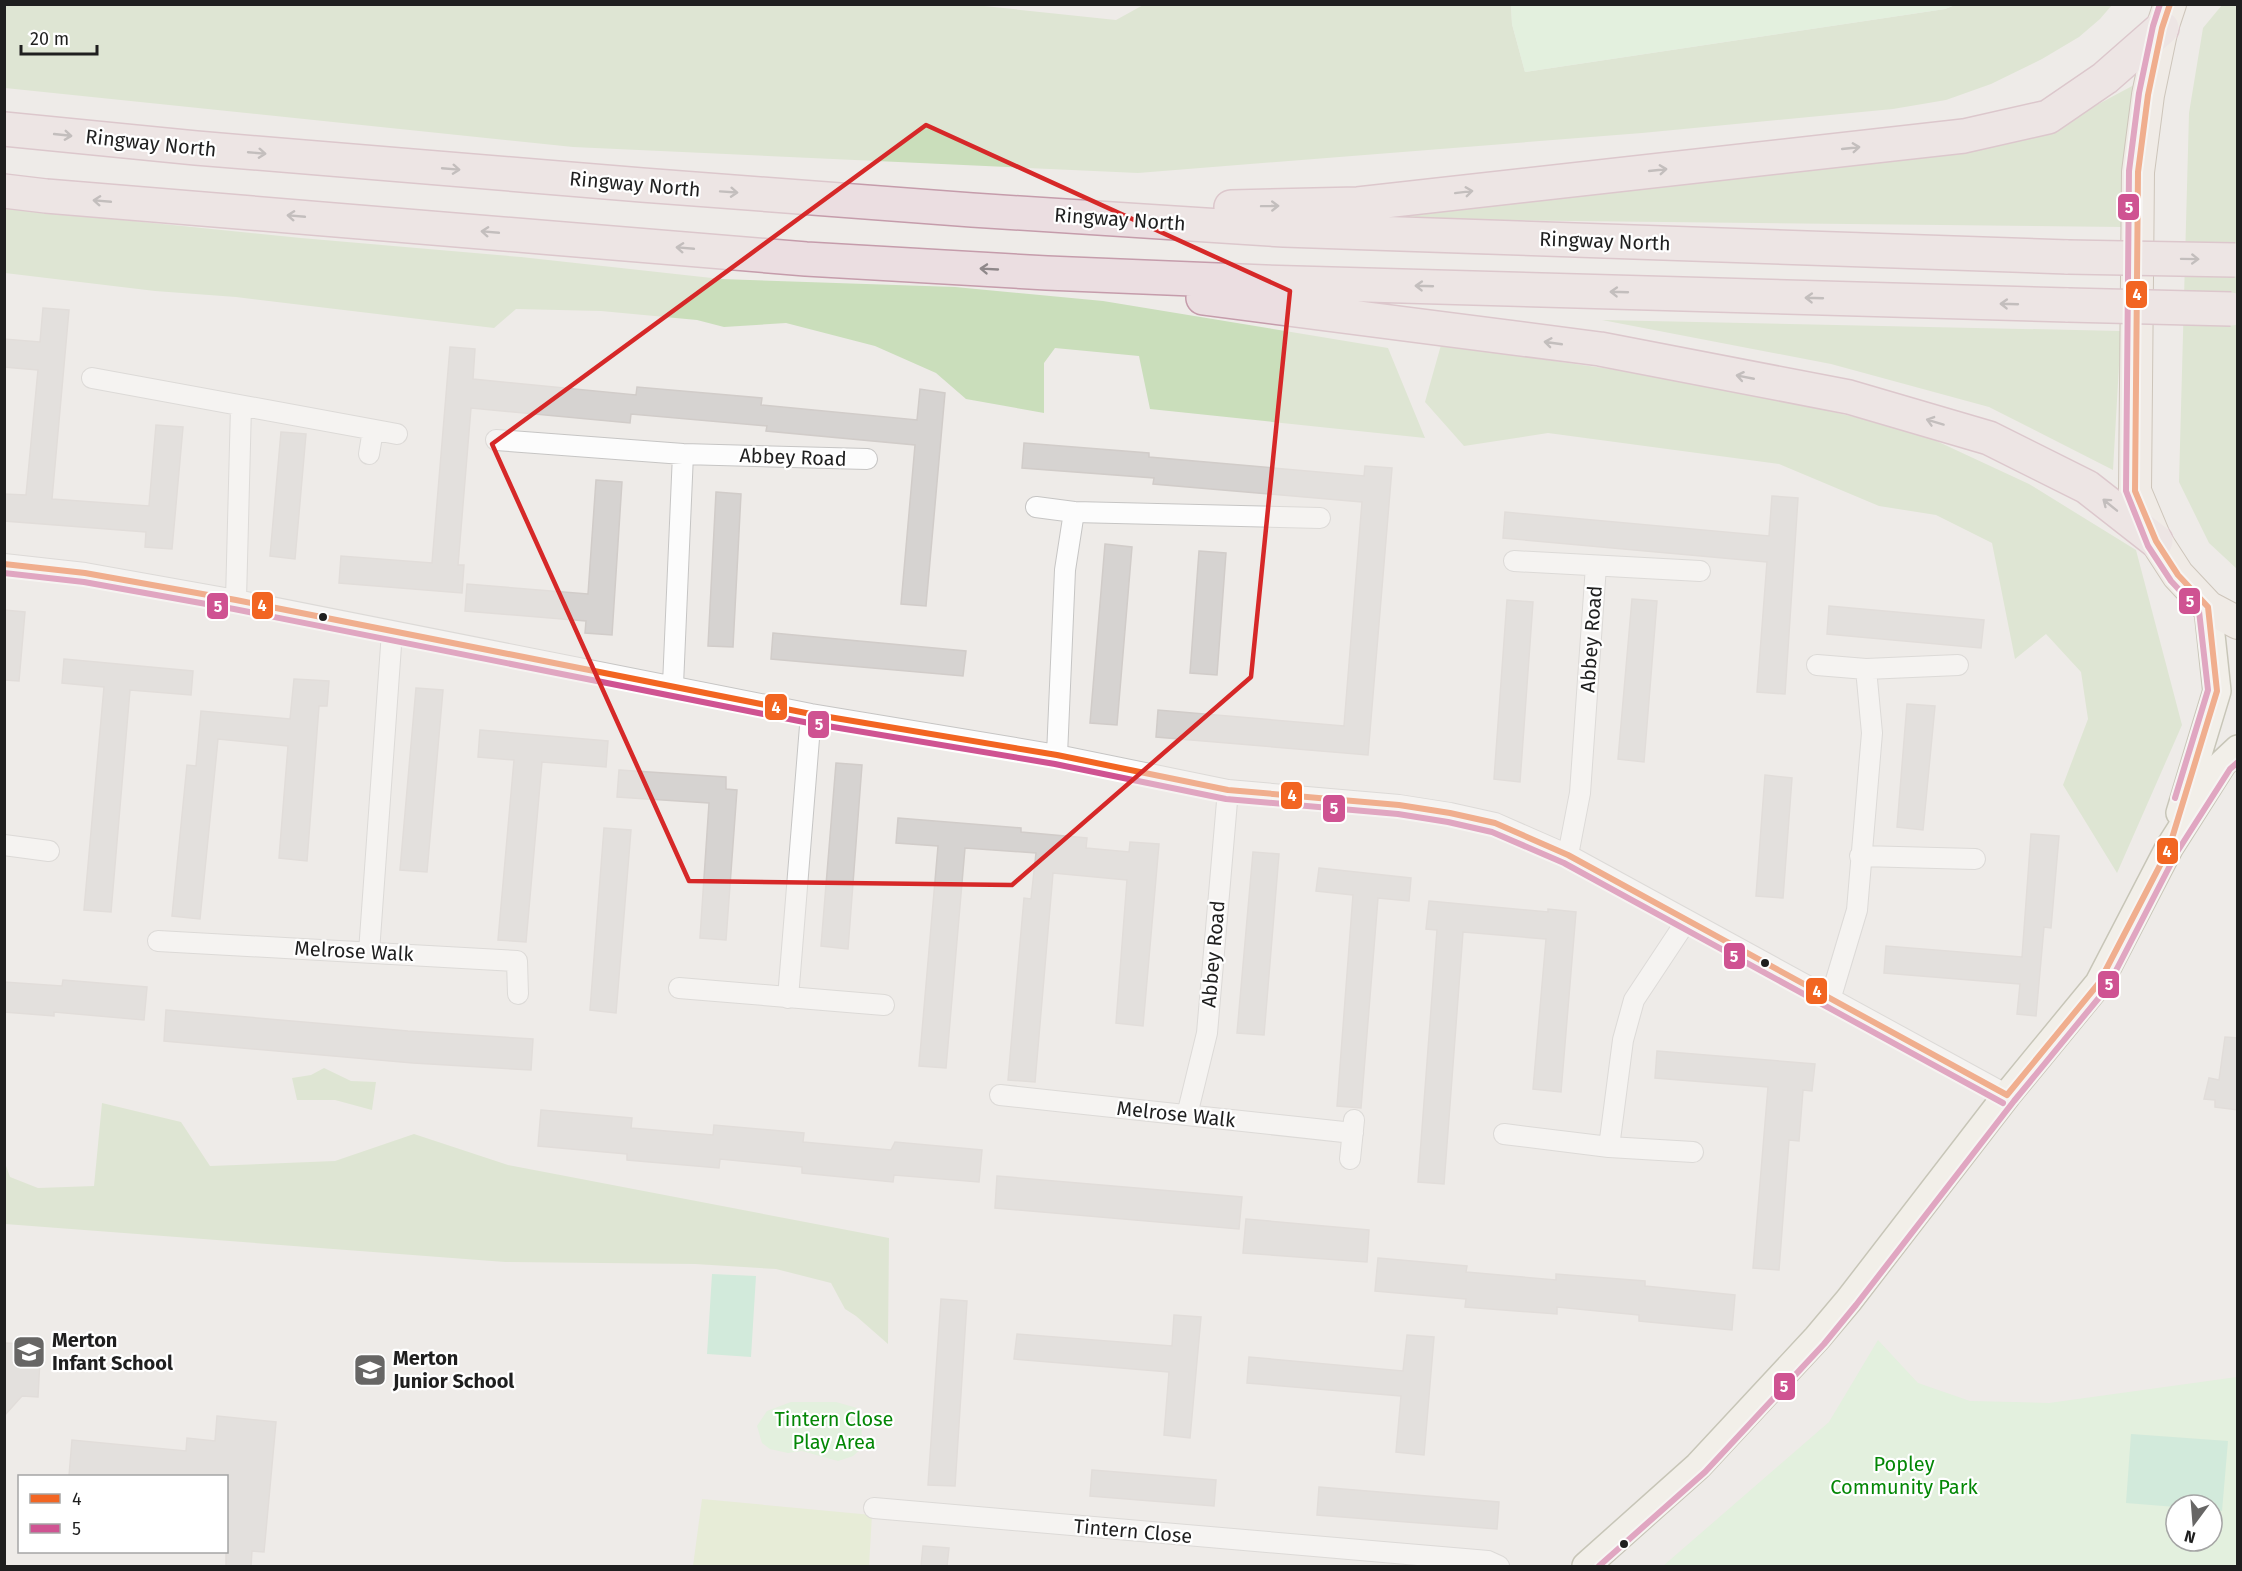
<svg xmlns="http://www.w3.org/2000/svg" width="2242" height="1571" viewBox="0 0 2242 1571" font-family="'Fira Sans',sans-serif">
<style>
.grass{fill:#ddedc4}
.forest{fill:#cadebb}
.park{fill:#d4f5d2;fill-rule:evenodd}
.pitch{fill:#b0e8cc}
.building{fill:#d6d3d1;stroke:#d1ccc9;stroke-width:1.5}
.lines{fill:none;stroke-linecap:round;stroke-linejoin:round}
.street-casing{stroke:#c6c5c4;stroke-width:22}
.secondary-casing{stroke:#98987e;stroke-width:30}
.primary-casing{stroke:#a49784;stroke-width:34}
.highway-casing{stroke:#c59cab;stroke-width:36}
.street{stroke:#fcfcfc;stroke-width:20}
.secondary{stroke:#f5f4eb;stroke-width:27}
.primary{stroke:#f1ebe5;stroke-width:32}
.highway{stroke:#ebdee1;stroke-width:33}
.highway-bridge-casing{stroke:#c59cab;stroke-width:36;stroke-linecap:butt}
.highway-bridge{stroke:#ebdee1;stroke-width:33}
.bus-1-casing{stroke:#fff;stroke-width:10}
.bus-2-casing{stroke:#fff;stroke-width:10}
.bus-1{stroke:#f26522;stroke-width:6}
.bus-2{stroke:#cf5392;stroke-width:6}
.oneway{stroke:#8f888a}
.marked{fill:none;stroke:#d62828;stroke-width:4.5;stroke-linejoin:round}
.bus-dot{fill:#1f1f1f;stroke:#fff;stroke-width:2}
.labels{text-anchor:middle;stroke-width:4.5;stroke-linejoin:round;paint-order:stroke}
.street-label{font-size:20px;fill:#1f1f1f;stroke:#fff}
.poi-label{font-size:20px;font-weight:bold;fill:#1f1f1f;stroke:#fff;text-anchor:start}
.park-label{font-size:20px;fill:#048706;stroke:#fff}
.line-badge{stroke:#fff;stroke-width:2}
.badge-label{font-size:16px;text-anchor:middle;font-weight:bold;fill:#fff}
</style>
<rect width="100%" height="100%" fill="#eeebe8"/>
<path class="grass" d="M702 1499 872 1515 869 1566H693Z"/>
<path class="forest" d="M5 4H965L1116 20 1145 4H1511L1512 24 1525 72 1945 9 1955 5H2112L2100 19 2079 37 2042 59 1991 84 1946 100 1893 109 1642 133 1138 173 573 147 5 88Z
M2222 5H2237V569L2209 543 2179 482 2189 113 2203 28Z
M2134 85 2123 227 1384 219 1650 187 2050 130Z
M5 208 301 238 521 257 721 279 955 287 1103 301 1388 348 1425 438 1150 409 1139 356 1055 348 1044 363V413L966 399 936 373 875 346 786 323 724 327 697 320 601 311 516 309 494 328 236 297 155 291 5 273Z
M1602 320 2121 331 2113 470 1989 407 1831 364Z
M1441 345 1610 369 1777 399 1915 431 2029 484 2136 550 2182 725 2117 873 2063 785 2088 719 2081 672 2046 634 2015 659 1992 543 1936 515 1879 506 1779 464 1548 433 1464 446 1425 402Z
M324 1068 351 1081 376 1082 372 1110 335 1100H297L292 1078 311 1075Z
M102 1103 181 1122 210 1166 335 1161 414 1134 508 1165 889 1238 888 1344 856 1316 845 1309 831 1283 776 1269 695 1264 505 1262 5 1224V1163L10 1177 38 1188 94 1186Z"/>
<path class="park" d="M1511 5V4L1955 5 1945 9 1525 72 1512 24Z
M1878 1340 1918 1383 1970 1401 2049 1403 2237 1377V1566H1663L1829 1422ZM2176 1505H2212V1541H2176Z
M791 1402H836L857 1408 862 1421 861 1449 853 1456 838 1461 802 1451 788 1453 770 1449 762 1443 757 1426 767 1411Z"/>
<path class="pitch" d="M712 1274 756 1276 751 1357 707 1354Z
M2131 1434 2228 1441 2222 1511 2212 1510V1505H2176V1507L2126 1503Z"/>
<path class="building" d="M43 308 69 310 52 499 149 506 156 425 183 427 172 549 145 547 146 532 4 521V494L26 495 38 370 4 367V339L40 342Z
M450 347 475 349 473 379 636 395 637 387 762 398 761 405 917 420 920 389 945 393 926 606 901 604 915 445 766 431 767 426 631 414 630 423 471 408 458 565H464L462 593 339 583 341 556 432 563Z
M281 432 306 434 295 559 270 556Z
M1024 443 1149 453V457L1364 476 1365 466 1392 468 1368 755 1156 737 1158 710 1344 726 1362 502 1153 484 1154 478 1022 468Z
M596 480 622 482 612 635 585 633 586 621 465 611 467 584 588 594Z
M716 492 741 494 733 647 708 646Z
M1772 496 1798 498 1785 694 1757 692 1767 562 1503 538 1505 512 1769 536Z
M1105 544 1132 547 1117 725 1090 723Z
M1199 551 1226 553 1217 675 1190 673Z
M1632 599 1657 601 1644 762 1618 759Z
M1507 600 1533 602 1520 782 1494 779Z
M1829 606 1984 620 1981 648 1827 634Z
M4 610 25 612 19 681 4 680Z
M773 633 966 651 963 676 771 659Z
M64 659 193 671 191 695 130 690 111 912 84 910 104 687 62 683Z
M294 679 329 681 327 706H319L307 861 279 858 288 746 218 739 200 919 172 916 187 765 196 766 201 711 290 719Z
M416 688 443 690 427 872 400 870Z
M1907 704 1935 706 1923 830 1897 827Z
M480 730 608 741 606 767 542 762 526 942 498 940 514 760 478 757Z
M836 763 862 765 848 949 821 946Z
M619 770 726 777V789L737 790 726 940 700 938 709 803 617 797Z
M1765 775 1792 778 1783 898 1756 896Z
M898 818 1021 828V832L1087 838 1086 848 1129 852 1130 842 1159 844 1143 1026 1116 1023 1127 880 1053 873 1035 1082 1008 1080 1024 898 1031 899 1036 853 965 848 946 1068 919 1066 938 846 896 843Z
M604 828 631 830 616 1013 590 1010Z
M2031 834 2059 836 2051 928 2044 927 2036 1016 2017 1014 2020 984 1884 973 1886 946 2022 957Z
M1253 852 1279 854 1264 1035 1237 1033Z
M1319 868 1411 878 1409 901 1378 898 1361 1108 1337 1106 1353 895 1316 891Z
M1429 901 1548 912V909L1576 912 1561 1092 1533 1089 1546 939 1463 932 1444 1184 1418 1182 1437 930 1426 929Z
M63 980 147 987 144 1020 54 1012V1016L4 1012V982L62 986Z
M166 1010 408 1031 533 1039 531 1070 413 1063 164 1041Z
M2225 1037 2238 1038V1110L2215 1107V1100L2204 1099 2209 1078 2219 1080Z
M1657 1051 1815 1064 1812 1091 1803 1090 1799 1141 1789 1140 1779 1270 1753 1268 1768 1087 1655 1078Z
M541 1110 632 1118 631 1128 713 1135 714 1125 804 1133 803 1142 891 1150 895 1142 982 1150 979 1182 894 1175 893 1182 802 1173V1167L720 1159 719 1168 627 1160V1154L538 1146Z
M997 1176 1242 1197 1239 1229 995 1208Z
M1246 1219 1369 1230 1367 1262 1243 1253Z
M1378 1258 1467 1266 1466 1272 1556 1280V1274L1645 1281V1286L1735 1295 1732 1330 1639 1321V1315L1557 1307V1314L1465 1307 1466 1299 1375 1291Z
M941 1299 967 1301 955 1486 928 1485Z
M1174 1315 1201 1317 1190 1438 1164 1435 1169 1372 1014 1359 1017 1334 1172 1346Z
M1407 1335 1434 1337 1424 1455 1396 1452 1401 1396 1247 1383 1249 1357 1403 1371Z
M4 1343 26 1344 25 1358 40 1359 38 1397 22 1396 4 1416Z
M217 1416 276 1422 264 1552 252 1551 251 1566H226V1476H69L72 1440 186 1451 187 1438 215 1441Z
M1092 1470 1216 1480 1214 1506 1090 1496Z
M1319 1487 1499 1502 1497 1529 1317 1515Z
M923 1546 949 1548 947 1566H921Z"/>
<g class="lines">
<g class="street-casing">
<path id="street" d="M92 378 397 434
M496 440 683 454 867 459
M369 454 373 430
M1036 507 1074 512 1320 518
M1514 561 1700 571
M4 564 85 573 236 600 811 714 1057 755 1228 790 1399 805 1450 813 1495 823 1568 855 2007 1095
M236 600 241 406
M1817 665 1866 669 1958 665
M673 685 683 454
M1057 755 1065 570 1074 512
M4 845 49 851
M1568 855 1580 793 1596 566
M1860 856 1975 859
M158 941 517 961 518 994
M369 952 392 632
M679 988 884 1005
M788 998 811 714
M1830 1000 1857 910 1872 733 1866 669
M1000 1095 1353 1133
M1187 1115 1207 1033 1228 790
M1504 1134 1609 1147 1693 1152
M1609 1147 1623 1040 1634 1000 1687 920
M1350 1159 1354 1120
M874 1508 1453 1558 1488 1561 1499 1566"/>
</g>
<g class="secondary-casing">
<path id="secondary" d="M2180 813 2217 691 2208 607
M1586 1566 1698 1466 1817 1338 1849 1300 2007 1095 2099 983 2169 848 2223 763 2238 749"/>
</g>
<g class="primary-casing">
<path id="primary" d="M2170 4 2162 28 2148 95 2138 172 2135 491 2156 541 2178 575 2208 607 2238 623"/>
</g>
<g class="highway-casing">
<path id="highway" d="M4 129 196 148 642 185 972 210 1284 230 2068 257
M4 191 46 196 806 259 1047 273 1265 282 2068 305
M1231 207 1358 204 1964 136 2048 117 2105 78 2162 28
M1203 298 1600 349 1849 397 1989 438 2087 487 2156 541"/>
</g>
<use href="#street" class="street"/>
<use href="#secondary" class="secondary"/>
<use href="#primary" class="primary"/>
<use href="#highway" class="highway"/>
<g class="highway-bridge-casing">
<path id="highway-bridge" d="M2068 257 2235 260
M2068 305 2231 309"/>
</g>
<use href="#highway-bridge" class="highway-bridge"/>
<g class="bus-1-casing">
<path id="bus-1" d="M4 564 85 573 236 600 811 714 1057 755 1228 790 1399 805 1450 813 1495 823 1568 855 2007 1095
M2007 1095 2099 983 2169 848 2217 691 2208 607 2178 575 2156 541 2135 491 2138 172 2148 95 2162 28 2170 4"/>
</g>
<g class="bus-2-casing">
<path id="bus-2" d="M2160 4 2153 26 2139 93 2129 171 2126 491 2148 546 2171 581 2199 611 2208 690 2175 798
M4 573 84 582 234 609 809 723 1055 764 1226 799 1398 814 1448 822 1492 832 1564 863 2003 1103
M1599 1566 1705 1472 1824 1344 1856 1305 2014 1101 2107 988 2177 852 2230 769 2238 762"/>
</g>
<use href="#bus-1" class="bus-1"/>
<use href="#bus-2" class="bus-2"/>
</g>
<defs><path id="oneway-shaft" d="M-6 0H5M1.5-3L5.5 0L1.5 3" fill="none" stroke-width="1.6" stroke-linecap="round" stroke-linejoin="round" transform="scale(1.5)"/></defs>
<g class="oneway">
<use href="#oneway-shaft" transform="translate(63 135) rotate(6)"/>
<use href="#oneway-shaft" transform="translate(1851 148) rotate(-6)"/>
<use href="#oneway-shaft" transform="translate(257 153) rotate(5)"/>
<use href="#oneway-shaft" transform="translate(451 169) rotate(5)"/>
<use href="#oneway-shaft" transform="translate(1658 170) rotate(-6)"/>
<use href="#oneway-shaft" transform="translate(729 192) rotate(4)"/>
<use href="#oneway-shaft" transform="translate(1464 192) rotate(-7)"/>
<use href="#oneway-shaft" transform="translate(102 201) rotate(-175)"/>
<use href="#oneway-shaft" transform="translate(1270 206) rotate(-1)"/>
<use href="#oneway-shaft" transform="translate(296 216) rotate(-175)"/>
<use href="#oneway-shaft" transform="translate(490 232) rotate(-175)"/>
<use href="#oneway-shaft" transform="translate(685 248) rotate(-175)"/>
<use href="#oneway-shaft" transform="translate(2190 259) rotate(1)"/>
<use href="#oneway-shaft" transform="translate(989 269) rotate(-177)"/>
<use href="#oneway-shaft" transform="translate(1424 286) rotate(-178)"/>
<use href="#oneway-shaft" transform="translate(1619 292) rotate(-178)"/>
<use href="#oneway-shaft" transform="translate(1814 298) rotate(-178)"/>
<use href="#oneway-shaft" transform="translate(2009 304) rotate(-178)"/>
<use href="#oneway-shaft" transform="translate(1553 343) rotate(-172)"/>
<use href="#oneway-shaft" transform="translate(1745 377) rotate(-169)"/>
<use href="#oneway-shaft" transform="translate(1935 422) rotate(-163)"/>
<use href="#oneway-shaft" transform="translate(2110 505) rotate(-141)"/>
</g>
<path d="M0 0H2242V1571H0ZM926 125 1290 291 1251 677 1012 885 689 881 492 444Z" fill="#eeebe8" fill-opacity=".55" fill-rule="evenodd"/>
<path class="marked" d="M926 125 1290 291 1251 677 1012 885 689 881 492 444Z"/>
<defs>
<g id="school-square" transform="scale(1.725)"><rect x="-9" y="-9" width="18" height="18" rx="4" fill="#676665" stroke="#fff"/><path d="M0-5L7-2L0 1L-7-2ZM-4 1L0 2.5L4 1V4Q0 6-4 4Z" fill="#fff"/></g>
</defs>
<g fill-rule="evenodd">
<use href="#school-square" x="29" y="1352"/>
<use href="#school-square" x="370" y="1370"/>
</g>
<g class="bus-dot">
<circle cx="323" cy="617" r="5"/>
<circle cx="1765" cy="963" r="5"/>
<circle cx="1624" cy="1544" r="5"/>
</g>
<g class="labels">
<g class="street-label">
<text transform="translate(151 143) rotate(6)" y="7">Ringway North</text>
<text transform="translate(635 184) rotate(5)" y="7">Ringway North</text>
<text transform="translate(1120 219) rotate(4)" y="7">Ringway North</text>
<text transform="translate(1605 241) rotate(2)" y="7">Ringway North</text>
<text transform="translate(793 457) rotate(2)" y="7">Abbey Road</text>
<text transform="translate(1591 639) rotate(-86)" y="7">Abbey Road</text>
<text transform="translate(354 951) rotate(3)" y="7">Melrose Walk</text>
<text transform="translate(1213 954) rotate(-85)" y="7">Abbey Road</text>
<text transform="translate(1176 1114) rotate(6)" y="7">Melrose Walk</text>
<text transform="translate(1133 1531) rotate(5)" y="7">Tintern Close</text>
</g>
<g class="poi-label">
<text x="52" y="1347">Merton<tspan x="52" dy="23">Infant School</tspan></text>
<text x="393" y="1365">Merton<tspan x="393" dy="23">Junior School</tspan></text>
</g>
<g class="park-label">
<text x="834" y="1426">Tintern Close<tspan x="834" dy="23">Play Area</tspan></text>
<text x="1904" y="1471">Popley<tspan x="1904" dy="23">Community Park</tspan></text>
</g>
</g>
<g class="line-badge">
<rect x="2117" y="193" width="23" height="28" rx="6" fill="#cf5392"/>
<rect x="2125" y="280" width="23" height="29" rx="6" fill="#f26522"/>
<rect x="2178" y="587" width="23" height="28" rx="6" fill="#cf5392"/>
<rect x="251" y="591" width="23" height="29" rx="6" fill="#f26522"/>
<rect x="206" y="592" width="23" height="28" rx="6" fill="#cf5392"/>
<rect x="764" y="693" width="24" height="28" rx="6" fill="#f26522"/>
<rect x="807" y="710" width="23" height="29" rx="6" fill="#cf5392"/>
<rect x="1280" y="781" width="23" height="29" rx="6" fill="#f26522"/>
<rect x="1322" y="794" width="24" height="29" rx="6" fill="#cf5392"/>
<rect x="2156" y="837" width="23" height="28" rx="6" fill="#f26522"/>
<rect x="1723" y="942" width="23" height="28" rx="6" fill="#cf5392"/>
<rect x="2097" y="970" width="23" height="29" rx="6" fill="#cf5392"/>
<rect x="1805" y="977" width="23" height="28" rx="6" fill="#f26522"/>
<rect x="1773" y="1372" width="23" height="29" rx="6" fill="#cf5392"/>
</g>
<g class="badge-label">
<text x="2129" y="213">5</text>
<text x="2137" y="300">4</text>
<text x="2190" y="607">5</text>
<text x="262" y="611">4</text>
<text x="218" y="612">5</text>
<text x="776" y="713">4</text>
<text x="819" y="730">5</text>
<text x="1292" y="801">4</text>
<text x="1334" y="814">5</text>
<text x="2167" y="857">4</text>
<text x="1734" y="962">5</text>
<text x="2109" y="990">5</text>
<text x="1817" y="997">4</text>
<text x="1784" y="1392">5</text>
</g>
<rect width="2242" height="1571" fill="none" stroke="#1f1f1f" stroke-width="12"/>
<rect x="18" y="1475" width="210" height="78" fill="#ffffff" stroke="#a5a5a5" stroke-width="1.5"/>
<rect x="30" y="1494" width="30" height="9" fill="#f26522" stroke="#a5a5a5" stroke-width="1.5"/>
<text x="72" y="1505" font-size="18" fill="#1f1f1f">4</text>
<rect x="30" y="1524" width="30" height="9" fill="#cf5392" stroke="#a5a5a5" stroke-width="1.5"/>
<text x="72" y="1535" font-size="18" fill="#1f1f1f">5</text>
<g transform="translate(2194 1523) rotate(196)"><circle r="28" fill="#ffffff" stroke="#a5a5a5" stroke-width="1.5"/>
<path d="M0-4.5L10 22L0 15L-10 22Z" fill="#676665"/>
<text y="-9" font-size="16" font-weight="bold" text-anchor="middle" fill="#1f1f1f">N</text>
</g>
<path d="M21 45v9h76v-9" fill="none" stroke="#1f1f1f" stroke-width="3"/>
<text x="30" y="45" font-size="18" fill="#1f1f1f" stroke="#ffffff" stroke-width="4.5" paint-order="stroke">20 m</text>
</svg>
